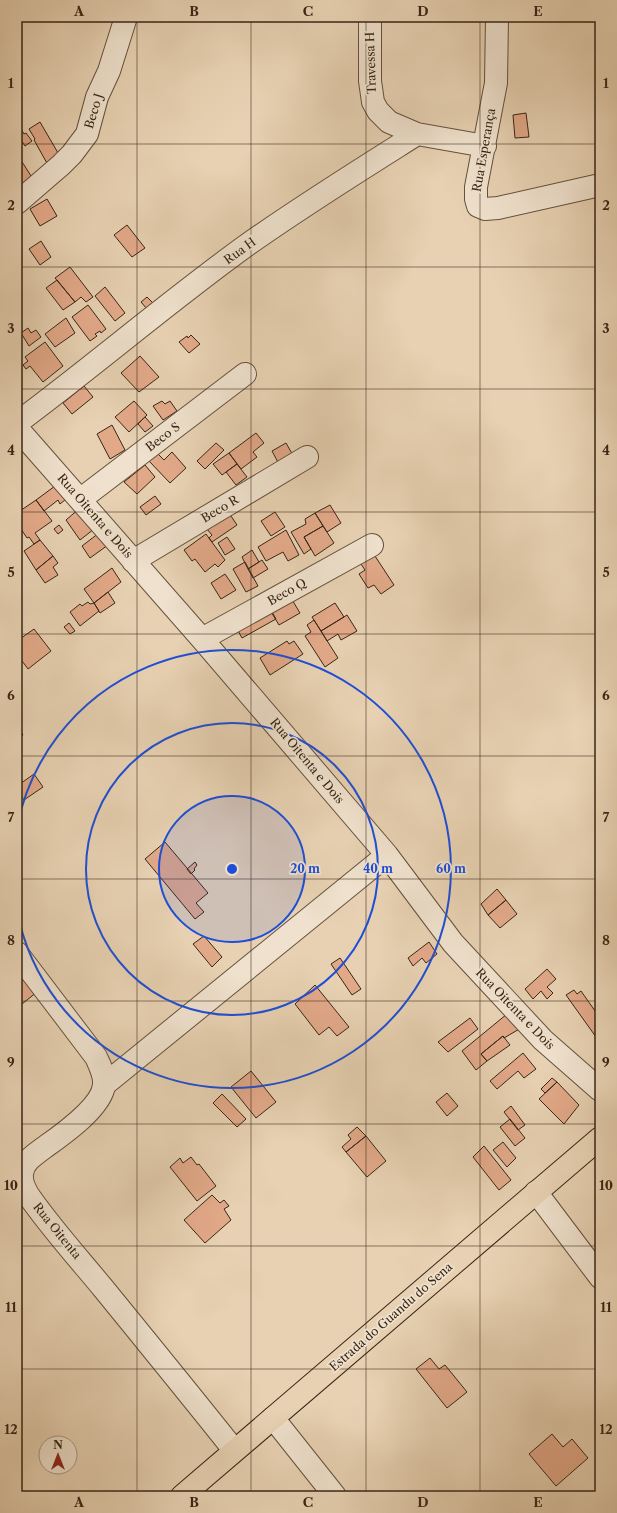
<svg xmlns="http://www.w3.org/2000/svg" width="617" height="1513" viewBox="0 0 617 1513" font-family="'Libre Caslon Text',serif">
<style>
.building{fill:#e2a989;stroke:#382615}
.lines{fill:none;stroke-linecap:round;stroke-linejoin:round}
.minor-casing{stroke:#64513c;stroke-width:24}
.major-casing{stroke:#382615;stroke-width:24}
.minor{stroke:#efe1cd;stroke-width:22}
.major{stroke:#e7d1b2;stroke-width:22}
.grid{fill:none;stroke:#382615;stroke-width:1;stroke-opacity:0.55}
.ring{fill:none;stroke:#1d4ed8;stroke-width:2}
.labels{text-anchor:middle;stroke-width:3.5;stroke-linejoin:round;paint-order:stroke}
.street-label{font-size:12px;fill:#382615;stroke:#efe1cd}
.centre{fill:#1d4ed8;stroke:#efe1cd;stroke-width:2}
.ring-label{font-size:12px;text-anchor:middle;font-weight:bold;fill:#1d4ed8;stroke:#efe1cd;stroke-width:3.5;stroke-linejoin:round;paint-order:stroke}
.neatline{fill:none;stroke:#382615;stroke-width:1.5}
.grid-label{font-size:13px;text-anchor:middle;font-weight:bold;fill:#382615}
</style>
<rect width="100%" height="100%" fill="#e7d1b2"/>
<filter id="stains"><feTurbulence type="fractalNoise" baseFrequency=".005" numOctaves="4"/><feColorMatrix values="0 0 0 0 .2 0 0 0 0 .09 0 0 0 0 .02 0 0 0 .5 -.17"/></filter>
<radialGradient id="worn" r=".72"><stop offset=".6" stop-color="#630" stop-opacity="0"/><stop offset="1" stop-color="#630" stop-opacity=".3"/></radialGradient>
<path class="building" d="M526 113 529 137 515 138 513 115Z
M40 122 61 158 48 165 34 140 35 139 29 129Z
M21 129 24 134 26 133 32 141 25 146 17 134V132Z
M17 154 33 179 20 188 17 184Z
M47 199 57 216 40 226 30 209Z
M127 225 145 248 132 257 114 235Z
M41 241 51 257 40 265 29 249Z
M70 267 93 297 86 302 81 297 75 302 55 278Z
M57 280 75 302 63 310 46 288Z
M105 287 125 313 115 321 95 296Z
M147 297 154 304 147 309 141 302Z
M88 305 106 329 101 333 100 331 95 334 97 336 90 341 72 317Z
M66 318 75 333 55 347 45 334Z
M28 328 31 333 36 330 41 337 29 346 21 333Z
M191 335 200 344 189 353 179 342 187 336 188 338Z
M45 342 63 366 43 382 30 366 26 369 23 365 28 361 25 357Z
M140 356 159 377 139 392 121 373Z
M84 386 93 397 72 414 63 403Z
M134 401 147 415 129 432 115 417Z
M162 401 165 404 170 401 177 411 163 420 153 406Z
M145 417 153 426 145 432 138 424Z
M112 425 125 450 110 459 97 434Z
M256 433 264 443 253 452 257 457 241 469 229 453Z
M216 443 224 450 205 469 197 461Z
M286 443 294 457 280 466 272 451Z
M172 452 186 468 170 483 149 461 158 454 164 460Z
M229 453 237 464 222 475 213 464Z
M237 464 247 477 236 485 226 472Z
M145 465 155 477 137 494 124 482Z
M55 486 66 499 60 504 58 500 44 511 36 500Z
M155 496 161 504 146 515 140 507Z
M36 500 52 521 35 533 40 540 34 544 29 537 27 538 17 523V513Z
M330 505 341 523 327 532 315 513Z
M80 508 94 529 80 540 66 520Z
M275 512 285 527 271 536 261 521Z
M229 513 237 525 212 542 209 538 212 535 206 528Z
M315 513 323 526 304 537 311 549 304 554 291 532 306 524 305 519Z
M59 525 63 530 58 534 54 529Z
M323 526 334 543 315 556 304 537Z
M286 530 299 555 288 561 283 552 266 561 258 547Z
M99 533 108 545 90 558 82 546Z
M206 534 225 560 218 567 215 564 205 572 195 559 192 561 184 550Z
M227 537 235 549 225 555 218 543Z
M40 540 53 556 36 570 24 551Z
M252 550 259 562 248 569 242 557Z
M373 553 394 585 381 594 374 585 368 588 359 574 365 570 359 561Z
M53 556 58 563 53 567 58 575 45 583 36 570Z
M262 560 268 569 253 578 248 569Z
M245 562 258 586 246 592 233 569Z
M112 568 121 582 94 603 84 589Z
M225 574 236 590 221 599 211 583Z
M108 592 115 603 100 613 94 603Z
M291 598 300 613 279 625 270 610Z
M88 602 90 604 94 603 99 611 80 626 70 612 80 604 82 606Z
M335 603 344 617 321 631 312 617Z
M272 612 276 619 242 638 236 627Z
M347 615 357 631 341 640 338 634 327 641 321 631Z
M314 620 338 658 325 667 305 636 311 632 307 625Z
M69 623 75 631 70 634 64 627Z
M34 629 51 651 28 669 17 654V641Z
M287 641 289 644 294 641 303 654 270 675 260 658Z
M19 729 23 735 17 739V731Z
M34 774 43 787 24 800 17 790V786Z
M165 842 208 893 196 903 204 912 195 919 145 859Z
M195 862 197 865 194 869 195 870 191 874 187 869Z
M497 889 506 900 488 915 481 904Z
M506 900 517 914 500 928 488 915Z
M204 936 222 957 212 967 193 944Z
M429 942 437 954 426 963 422 958 413 966 408 958Z
M340 958 361 989 352 995 331 964Z
M17 965 37 992 17 1008Z
M547 969 556 979 547 987 553 993 547 999 541 991 533 999 525 989Z
M315 985 349 1027 337 1036 329 1027 319 1035 295 1004Z
M574 990 577 994 581 991 600 1018V1033L596 1037 566 995Z
M507 1014 521 1028 504 1038 503 1036 481 1054 487 1061 476 1070 462 1051Z
M470 1018 478 1029 448 1052 438 1042Z
M503 1036 510 1045 487 1061 481 1054Z
M523 1053 536 1069 524 1078 518 1071 497 1089 490 1081Z
M251 1071 276 1102 256 1118 231 1087Z
M552 1078 557 1082 545 1093 541 1089Z
M557 1082 579 1105 564 1124 539 1099Z
M447 1093 458 1106 447 1116 436 1102Z
M222 1094 246 1119 237 1127 213 1103Z
M511 1106 525 1125 518 1130 504 1112Z
M510 1119 525 1138 515 1146 500 1127Z
M357 1127 366 1136 346 1152 342 1147 351 1139 348 1135Z
M366 1136 386 1161 367 1177 346 1152Z
M503 1142 516 1158 507 1167 493 1150Z
M484 1146 511 1180 499 1190 473 1157Z
M191 1157 197 1165 199 1164 216 1186 197 1201 170 1167 180 1158 183 1163Z
M212 1195 220 1203 224 1200 229 1206 224 1209 231 1220 205 1243 184 1220Z
M430 1358 439 1369 445 1365 467 1392 447 1408 416 1369Z
M552 1434 563 1447 572 1439 588 1458 556 1486 529 1454Z"/>
<g class="lines">
<g class="minor-casing">
<path id="minor" d="M370 17V81L373 102 378 111 389 122 417 134
M497 17 496 83 476 187V199L478 206 485 209 498 208 600 185
M17 203 61 165 72 154 87 134 97 97 109 71 126 17
M17 423C95 365 168 302 247 245 302 206 360 170 417 134L485 146
M17 428 202 639 387 855 453 943 543 1040 600 1090
M81 499 245 374
M133 561 307 457
M202 639 372 545
M17 953 96 1057C100 1066 105 1075 104 1085 102 1107 62 1135 45 1147 36 1154 23 1161 22 1174 21 1183 26 1192 31 1199 53 1230 79 1259 103 1288 147 1342 191 1396 234 1450
M104 1085 387 855
M536 1192 600 1277
M273 1418 335 1496"/>
</g>
<g class="major-casing">
<path id="major" d="M182 1496 600 1138"/>
</g>
<use href="#minor" class="minor"/>
<use href="#major" class="major"/>
</g>
<path class="grid" d="M137 17V1496M251 17V1496M366 17V1496M480 17V1496M17 144H600M17 267H600M17 389H600M17 512H600M17 634H600M17 756H600M17 879H600M17 1001H600M17 1124H600M17 1246H600M17 1369H600"/>
<circle cx="232" cy="869" r="73" fill="#1d4ed8" fill-opacity=".12"/>
<g class="ring">
<circle cx="232" cy="869" r="73"/>
<circle cx="232" cy="869" r="146"/>
<path d="M17 827A219 219 0 1 1 17 911"/>
</g>
<g class="labels">
<g class="street-label">
<text transform="translate(371 63) rotate(-92)" y="4">Travessa H</text>
<text transform="translate(94 111) rotate(-73)" y="4">Beco J</text>
<text transform="translate(484 150) rotate(-80)" y="4">Rua Esperança</text>
<text transform="translate(240 251) rotate(-36)" y="4">Rua H</text>
<text transform="translate(163 437) rotate(-37)" y="4">Beco S</text>
<text transform="translate(220 509) rotate(-31)" y="4">Beco R</text>
<text transform="translate(95 516) rotate(49)" y="4">Rua Oitenta e Dois</text>
<text transform="translate(287 592) rotate(-29)" y="4">Beco Q</text>
<text transform="translate(307 761) rotate(50)" y="4">Rua Oitenta e Dois</text>
<text transform="translate(515 1009) rotate(46)" y="4">Rua Oitenta e Dois</text>
<text transform="translate(57 1231) rotate(51)" y="4">Rua Oitenta</text>
<text transform="translate(391 1317) rotate(-41)" y="4">Estrada do Guandu do Sena</text>
</g>
</g>
<circle cx="232" cy="869" r="6" class="centre"/>
<g class="ring-label">
<text x="305" y="873">20 m</text>
<text x="378" y="873">40 m</text>
<text x="451" y="873">60 m</text>
</g>
<rect width="617" height="1513" fill="none" stroke="#e7d1b2" stroke-width="44"/>
<g transform="translate(58 1455)"><circle r="19" fill="#efe1cd" stroke="#a69683"/>
<path d="M0-3L7 15L0 10L-7 15Z" fill="#8f2418"/>
<text y="-6" font-size="11" font-weight="bold" text-anchor="middle" fill="#382615">N</text>
</g>
<rect x="22" y="22" width="573" height="1469" class="neatline"/>
<g class="grid-label">
<text x="79" y="16">A</text>
<text x="194" y="16">B</text>
<text x="308" y="16">C</text>
<text x="423" y="16">D</text>
<text x="538" y="16">E</text>
<text x="11" y="88">1</text>
<text x="606" y="88">1</text>
<text x="11" y="210">2</text>
<text x="606" y="210">2</text>
<text x="11" y="333">3</text>
<text x="606" y="333">3</text>
<text x="11" y="455">4</text>
<text x="606" y="455">4</text>
<text x="11" y="577">5</text>
<text x="606" y="577">5</text>
<text x="11" y="700">6</text>
<text x="606" y="700">6</text>
<text x="11" y="822">7</text>
<text x="606" y="822">7</text>
<text x="11" y="945">8</text>
<text x="606" y="945">8</text>
<text x="11" y="1067">9</text>
<text x="606" y="1067">9</text>
<text x="11" y="1190">10</text>
<text x="606" y="1190">10</text>
<text x="11" y="1312">11</text>
<text x="606" y="1312">11</text>
<text x="11" y="1434">12</text>
<text x="606" y="1434">12</text>
<text x="79" y="1507">A</text>
<text x="194" y="1507">B</text>
<text x="308" y="1507">C</text>
<text x="423" y="1507">D</text>
<text x="538" y="1507">E</text>
</g>
<rect width="100%" height="100%" filter="url(#stains)"/>
<rect width="100%" height="100%" fill="url(#worn)"/>
</svg>
